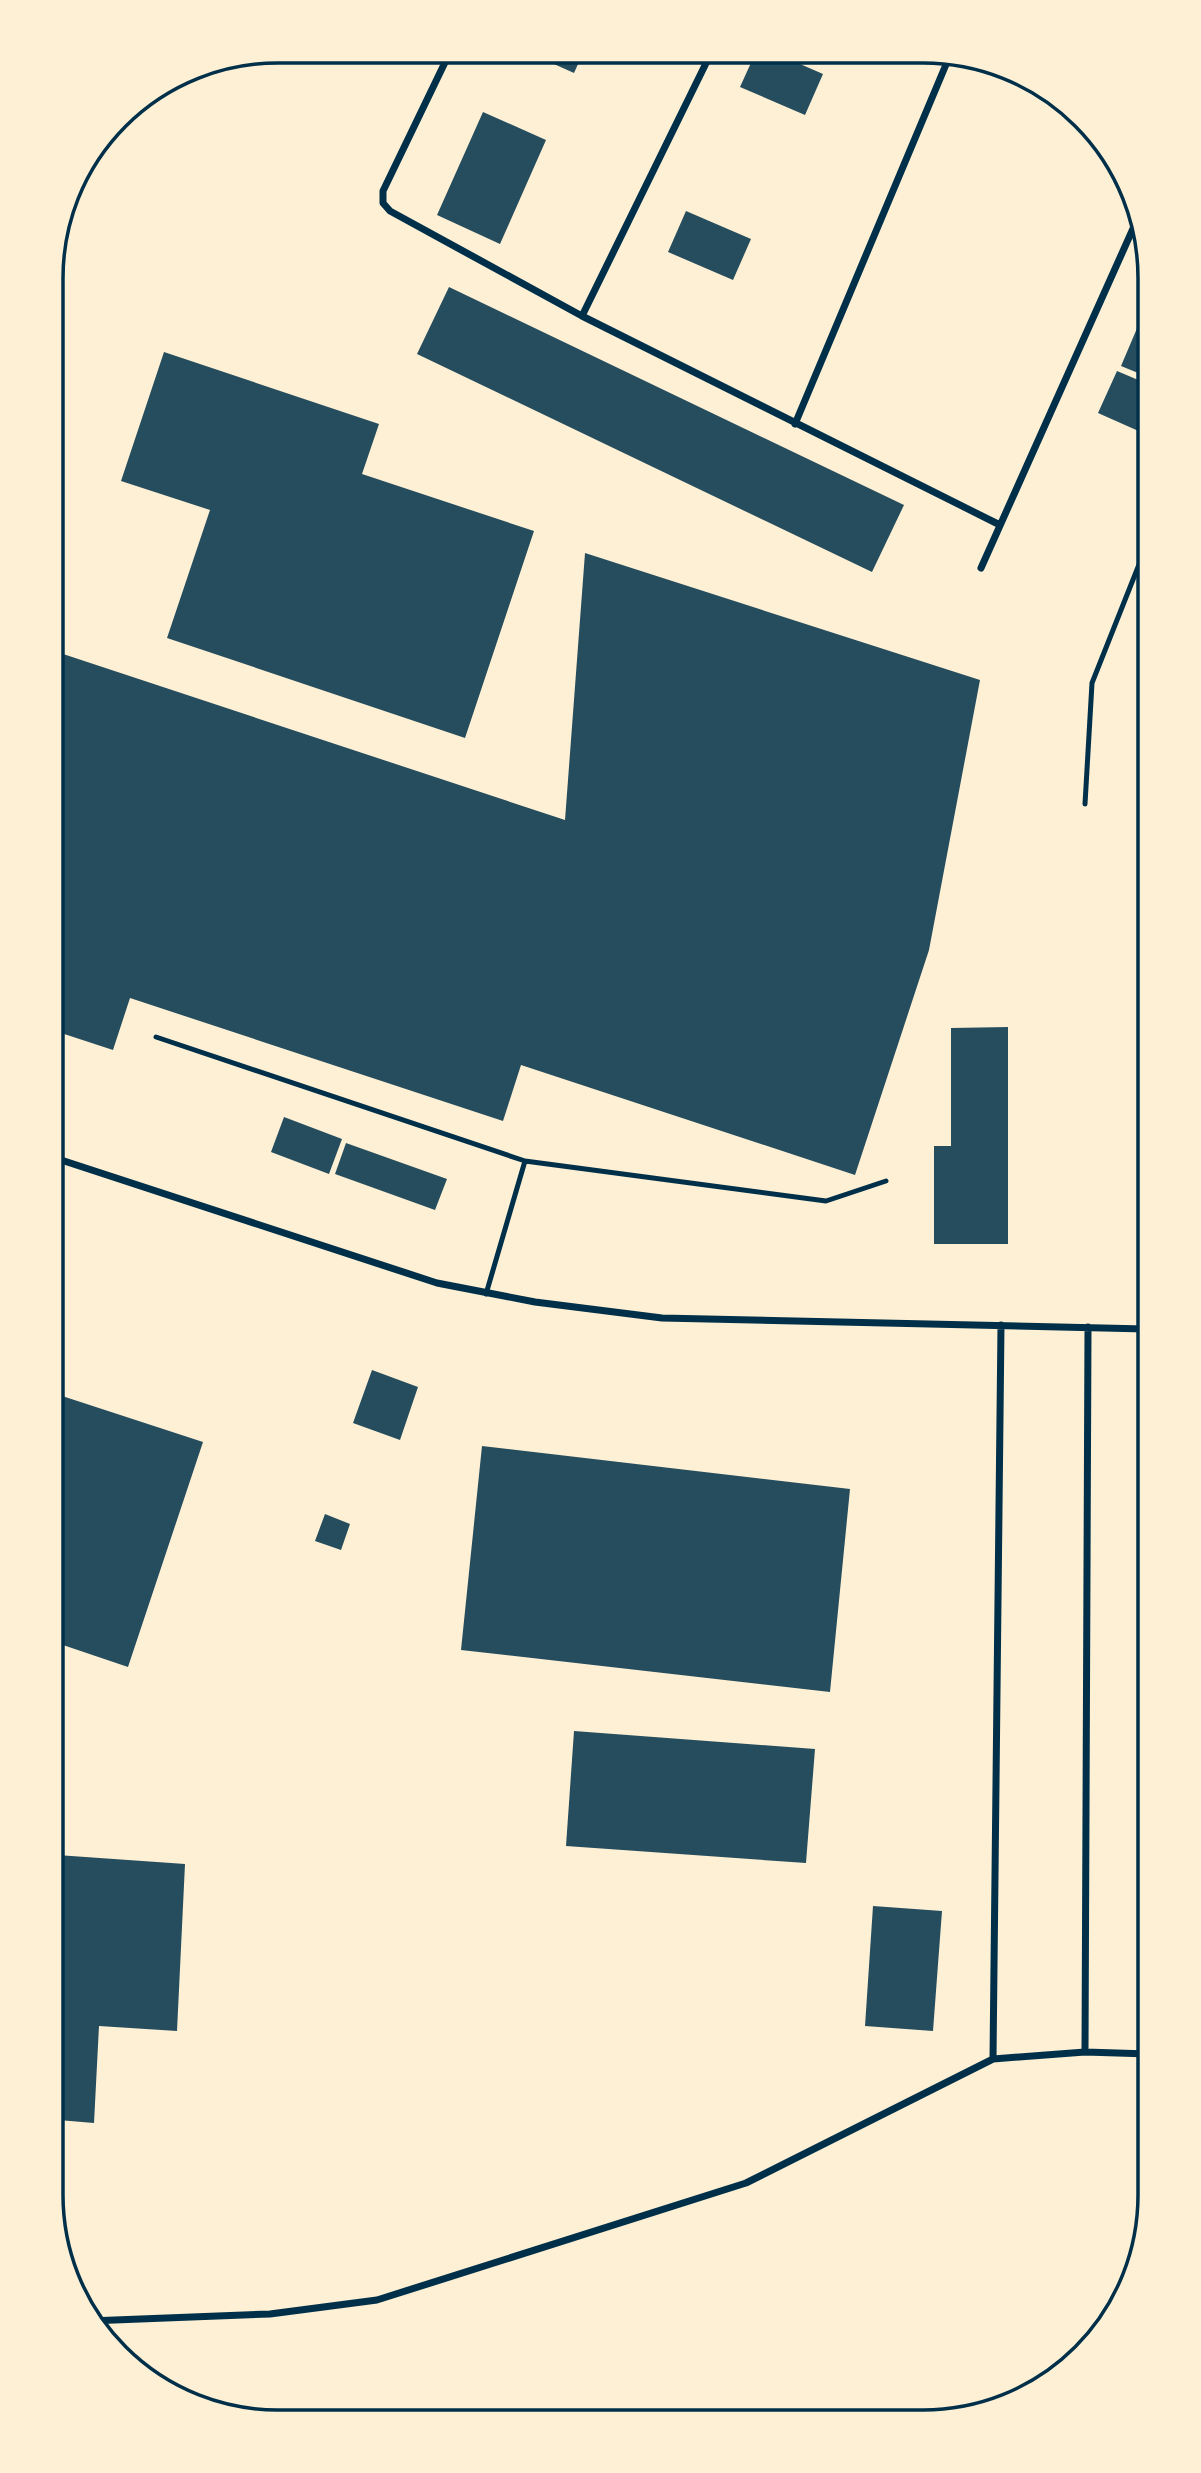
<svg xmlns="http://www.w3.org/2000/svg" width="1201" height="2473" viewBox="0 0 1201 2473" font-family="Poppins,sans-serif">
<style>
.building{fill:#264d5e}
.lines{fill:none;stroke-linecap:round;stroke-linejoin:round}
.service{stroke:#003049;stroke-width:5}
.minor{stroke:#003049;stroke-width:7}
.rim{fill:none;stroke:#003049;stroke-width:3.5}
</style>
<rect width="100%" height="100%" fill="#fdf0d5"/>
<path class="building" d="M527 52 565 53H583L574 73Z
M755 54H777L823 74 805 115 740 87Z
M483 112 546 140 500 244 437 215Z
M686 211 751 239 733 280 668 252Z
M449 287 904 505 872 572 417 354Z
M1138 326 1143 329V375L1121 366Z
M164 352 379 424 362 474 534 531 465 738 167 638 210 510 121 481Z
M1117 371 1143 382V433L1098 413Z
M585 553 980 680 929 950 855 1175 521 1065 503 1121 130 998 113 1050 55 1031 54 651 565 820Z
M1142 718H1144L1145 816H1138Z
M1008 1027V1244H934V1146H951V1028Z
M284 1117 342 1139 329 1174 271 1152Z
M346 1143 447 1179 435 1210 335 1174Z
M372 1370 418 1387 400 1440 353 1423Z
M56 1394 203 1442 128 1667 57 1643Z
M482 1446 850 1489 830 1692 461 1650Z
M325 1514 350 1524 341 1550 315 1541Z
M574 1731 815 1749 806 1863 566 1846Z
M57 1855 185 1864 177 2031 99 2026 94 2123 58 2120Z
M873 1906 942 1911 933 2031 865 2026Z"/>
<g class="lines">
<path class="service" d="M1085 804 1092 683 1144 552
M156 1037 525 1161 826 1201 886 1181
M486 1294 525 1161"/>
<path class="minor" d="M450 52 383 191V203L390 211 582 316 1000 525
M56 236 96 149
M582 316 711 53
M795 424 950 55
M981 568 1140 213
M55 1158 437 1283 535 1302 662 1318 1146 1329
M1085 2052 1088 1327
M993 2059 1001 1325
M89 2321 270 2314 377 2300 746 2183 993 2059 1085 2052 1149 2054"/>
</g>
<path d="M0 0H1201V2473H0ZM278 63H923A215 215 0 0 1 1138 278V2195A215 215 0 0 1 923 2410H278A215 215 0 0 1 63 2195V278A215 215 0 0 1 278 63Z" fill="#fdf0d5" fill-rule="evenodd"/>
<path class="rim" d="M278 63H923A215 215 0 0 1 1138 278V2195A215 215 0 0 1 923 2410H278A215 215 0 0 1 63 2195V278A215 215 0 0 1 278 63Z"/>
</svg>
